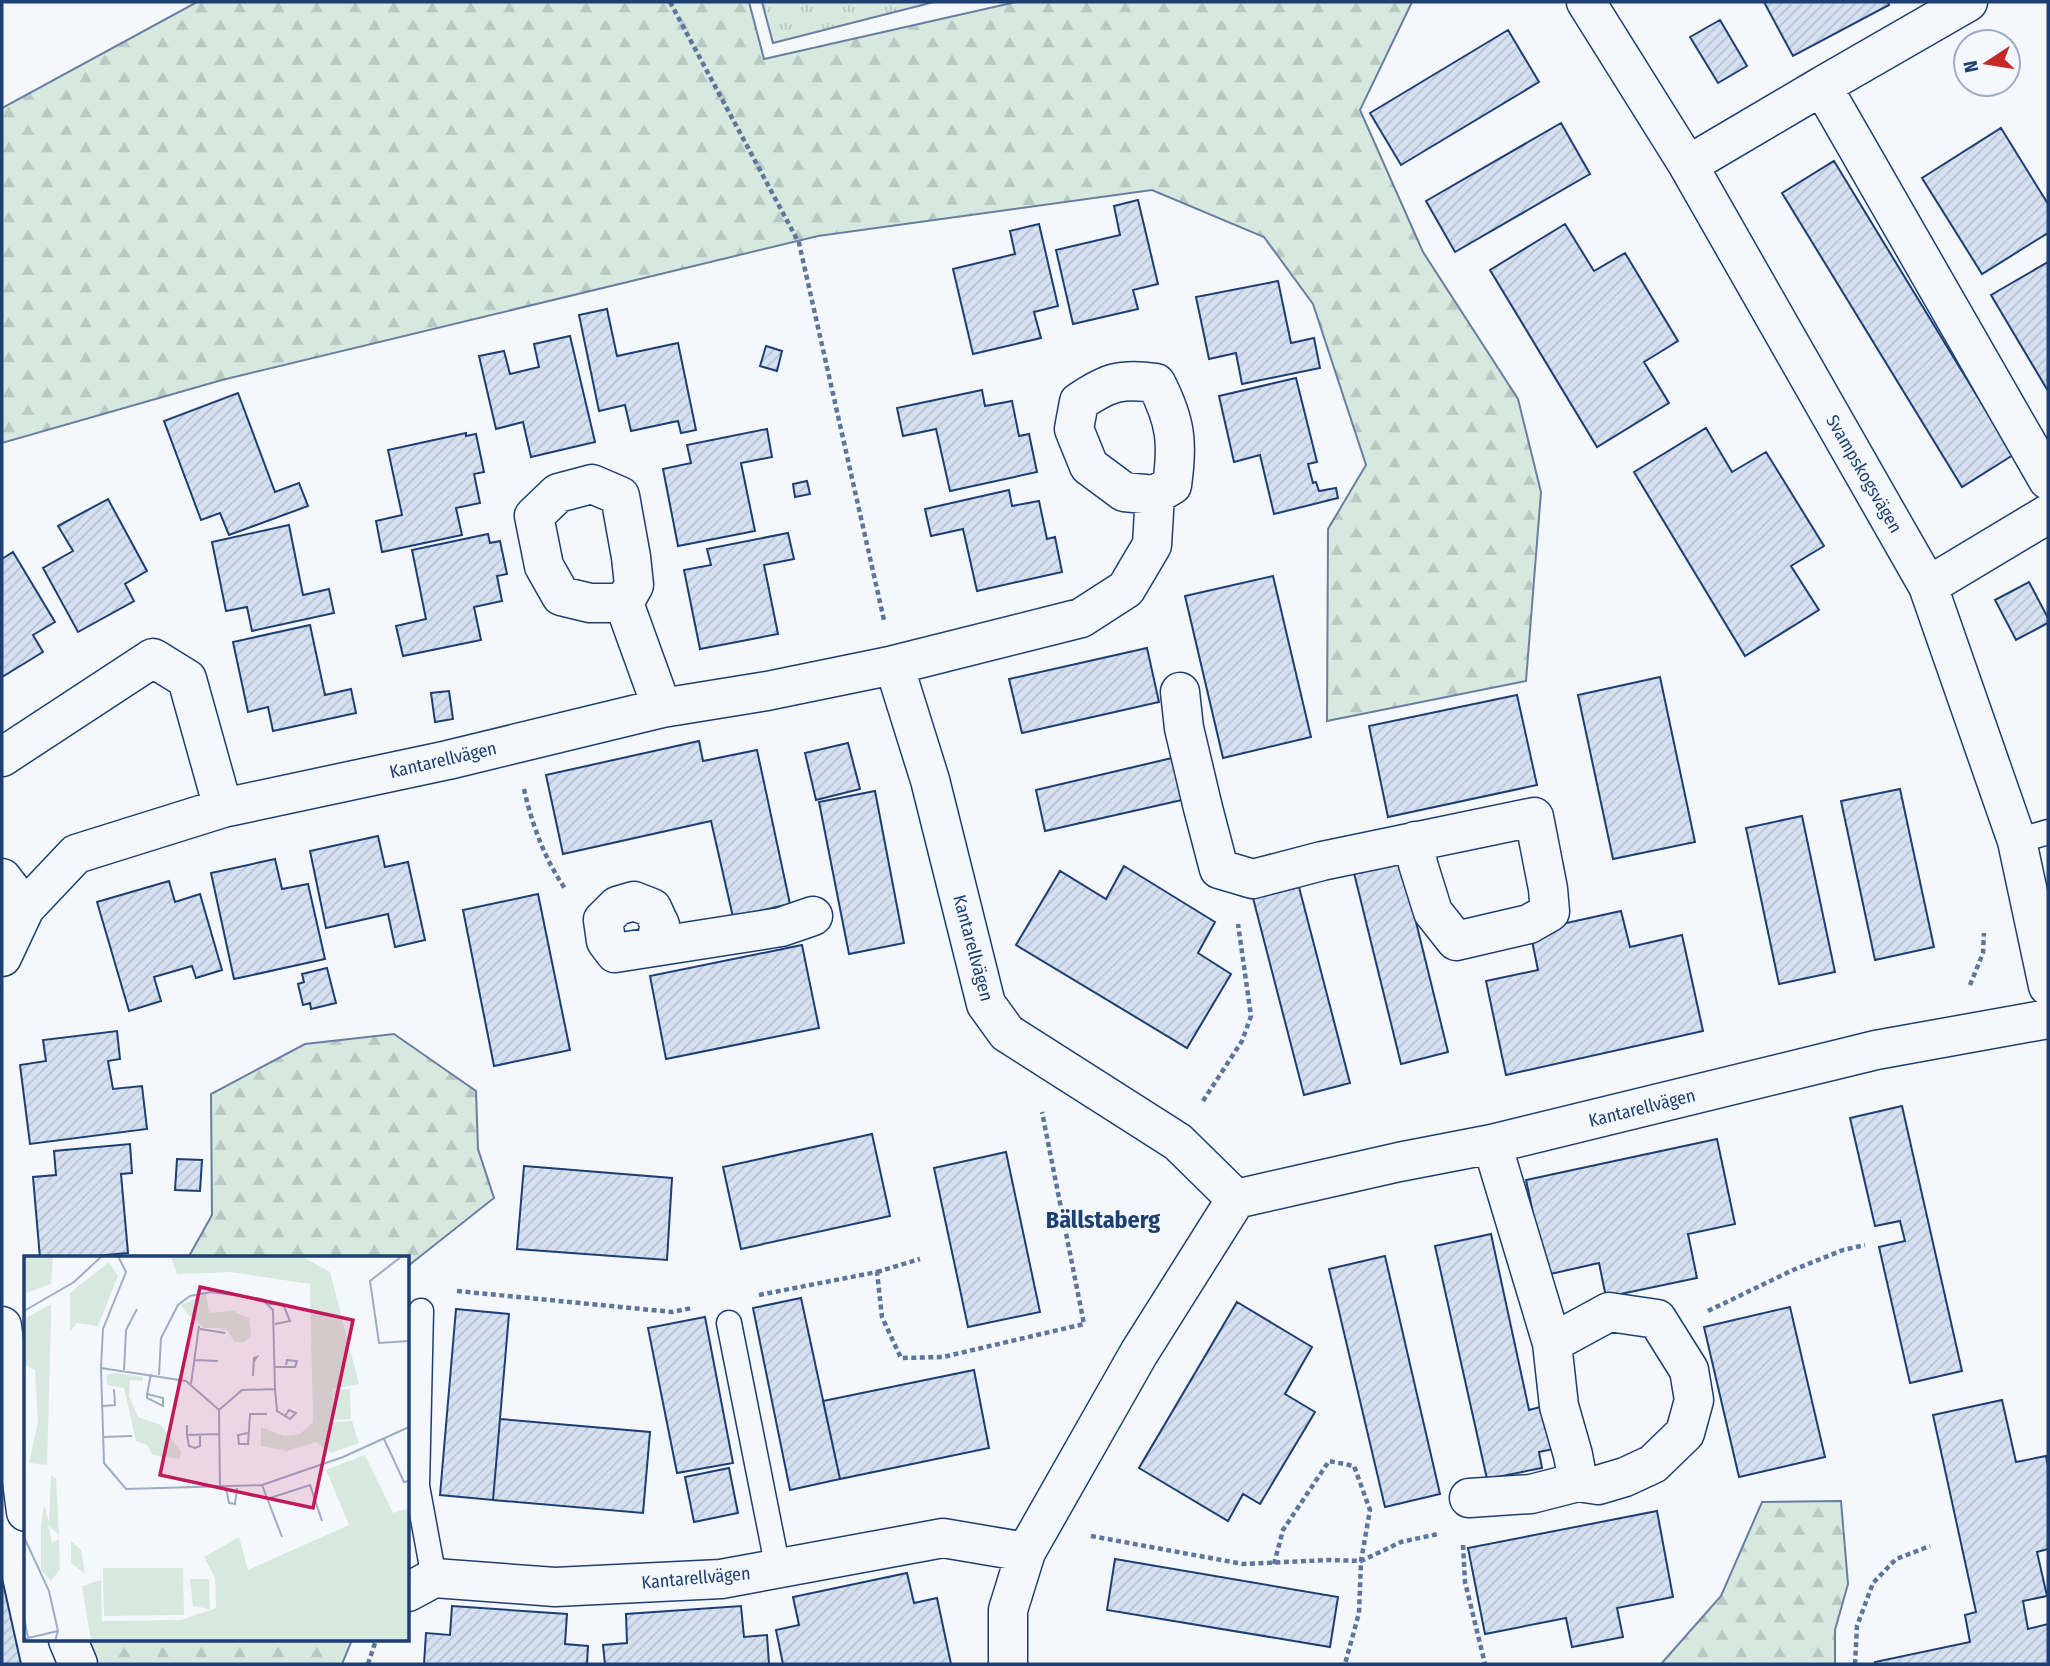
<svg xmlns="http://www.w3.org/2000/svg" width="2050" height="1666" viewBox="0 0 2050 1666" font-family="'Fira Sans Condensed',sans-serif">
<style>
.grass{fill:url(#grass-tufts);stroke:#687fa3;stroke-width:2}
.forest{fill:url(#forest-firs);stroke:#687fa3;stroke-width:2}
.building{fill:url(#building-hatch);stroke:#1d3f73;stroke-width:2}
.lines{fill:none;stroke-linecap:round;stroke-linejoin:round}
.lane-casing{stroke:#1d3f73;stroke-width:27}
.street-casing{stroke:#1d3f73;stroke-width:41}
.path{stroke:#5e769c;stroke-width:4.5;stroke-dasharray:5 3.5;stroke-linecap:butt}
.lane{stroke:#f4f7fb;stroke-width:24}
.street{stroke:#f4f7fb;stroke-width:38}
.labels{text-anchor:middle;stroke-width:5;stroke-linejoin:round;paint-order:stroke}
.street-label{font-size:18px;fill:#1d3f73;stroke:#f4f7fb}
.district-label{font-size:24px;font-weight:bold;fill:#1d3f73;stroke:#f4f7fb}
.inset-road{fill:none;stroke:#9eadc5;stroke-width:2}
.view{fill:#c2185b;fill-opacity:0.15;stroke:#c2185b;stroke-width:3.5}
.inset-edge{fill:none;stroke:#1d3f73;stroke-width:3.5}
</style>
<defs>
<pattern id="grass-tufts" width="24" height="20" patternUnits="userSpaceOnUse" patternTransform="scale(1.75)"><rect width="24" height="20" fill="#d7e8df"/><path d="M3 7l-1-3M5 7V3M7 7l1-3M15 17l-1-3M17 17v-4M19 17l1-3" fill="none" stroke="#b8c8c3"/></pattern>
<pattern id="forest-firs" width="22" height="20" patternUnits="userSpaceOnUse" patternTransform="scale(1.75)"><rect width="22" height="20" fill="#d7e8df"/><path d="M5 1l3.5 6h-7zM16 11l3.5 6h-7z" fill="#b8c8c3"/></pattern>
<pattern id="building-hatch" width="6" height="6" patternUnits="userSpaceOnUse" patternTransform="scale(1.75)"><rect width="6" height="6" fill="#d5e0f0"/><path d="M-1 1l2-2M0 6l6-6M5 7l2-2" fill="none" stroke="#b6c1d1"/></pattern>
</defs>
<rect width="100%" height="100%" fill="#f4f7fb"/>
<path class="grass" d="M762 2H934L773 43Z"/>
<path class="forest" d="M197 2H749L764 59 1016 2H1412L1360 110 1423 252 1518 399 1541 492 1526 681 1327 721 1328 529 1366 465 1313 304 1264 237 1152 190 818 236 222 380 2 443V108Z
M394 1034 476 1091 478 1149 494 1198 408 1266V1258H188L212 1215 211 1094 305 1044Z
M1841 1501 1848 1584 1835 1630V1664H1661L1721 1596 1762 1502Z
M80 1640H352L342 1664H91Z"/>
<path class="building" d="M1764 2H1888L1889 5 1793 56Z
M1720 20 1747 66 1718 83 1690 37Z
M1508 30 1539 82 1401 165 1370 113Z
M1561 123 1590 174 1455 252 1426 201Z
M2001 128 2048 204V233L1982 274 1922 178Z
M1834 161 2013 455 1962 487 1782 193Z
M1138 200 1158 284 1133 290 1138 309 1073 324 1056 250 1120 235 1114 206Z
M1039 224 1058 306 1034 312 1041 338 973 354 953 269 1015 254 1010 231Z
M1565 224 1594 271 1625 253 1678 341 1644 362 1669 403 1597 447 1490 270Z
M2048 262V391L1991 295Z
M1278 281 1291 343 1314 338 1320 368 1242 384 1236 353 1209 359 1196 297Z
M607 309 617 356 678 343 696 430 681 433 678 421 631 431 625 405 599 411 579 315Z
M570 336 595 442 531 457 523 422 496 429 479 356 504 351 510 374 539 367 534 344Z
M766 346 782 351 777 371 760 366Z
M1296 378 1317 462 1308 464 1313 483 1316 482 1319 491 1336 488 1338 498 1274 514 1260 455 1234 462 1219 396Z
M982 390 985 406 1012 401 1019 436 1029 434 1037 472 950 491 936 429 903 436 897 408Z
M238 393 275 492 299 483 308 506 229 535 220 513 201 520 164 421Z
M1706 428 1732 472 1766 452 1824 546 1791 566 1819 610 1745 656 1634 472Z
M767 429 772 457 741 463 755 531 678 546 663 469 691 463 687 445Z
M466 433V436L476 434 484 472 474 474 480 503 456 508 462 535 382 552 376 521 402 515 388 450Z
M807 481 810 494 795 497 793 484Z
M1009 490 1012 506 1039 501 1047 539 1055 537 1062 572 977 591 963 529 931 536 925 509Z
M108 499 147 571 125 584 134 601 78 632 43 568 73 551 58 526Z
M289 525 303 595 329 589 334 613 252 631 247 607 226 611 212 542Z
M788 533 794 559 764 565 778 634 700 649 684 570 711 565 707 549Z
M488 534 490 543 500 541 507 574 497 576 502 601 474 607 481 640 403 656 396 626 426 619 412 550Z
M13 552 55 622 33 635 43 652 2 677V559Z
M1273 576 1311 737 1223 758 1185 596Z
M2029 582 2048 618V623L2016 640 1995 600Z
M310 625 325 695 351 689 356 713 273 731 268 707 248 712 233 642Z
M1147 648 1159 702 1022 733 1009 679Z
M1660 677 1695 842 1613 859 1578 695Z
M449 691 453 719 435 722 431 693Z
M1517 695 1537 785 1388 817 1369 726Z
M699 741 703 761 757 750 790 904 733 917 711 821 563 854 546 775Z
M848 743 860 789 816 800 805 753Z
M1172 758 1182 800 1045 831 1036 790Z
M1900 789 1934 947 1875 960 1841 801Z
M875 791 904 943 849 954 819 802Z
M1802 816 1835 972 1779 984 1746 828Z
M378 836 385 867 408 862 425 940 395 947 388 914 326 928 310 851Z
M1400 857 1448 1052 1401 1064 1353 869Z
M275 859 282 889 308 884 325 959 234 979 211 873Z
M1124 866 1215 922 1198 953 1231 974 1187 1048 1016 945 1060 871 1106 899Z
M169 881 175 902 200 894 222 970 196 978 192 966 154 977 161 1001 129 1011 97 902Z
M1299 887 1350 1083 1304 1095 1253 898Z
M538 894 570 1050 494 1066 463 910Z
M1621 911 1630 947 1682 935 1703 1031 1506 1075 1486 981 1538 970 1530 931Z
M802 945 819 1028 666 1059 650 976Z
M327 968 336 1003 311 1009 310 1003 303 1005 298 984 304 982 302 974Z
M117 1031 120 1059 108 1061 113 1089 142 1086 147 1129 30 1144 20 1065 46 1061 43 1040Z
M1902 1106 1962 1371 1910 1383 1879 1247 1905 1241 1900 1221 1875 1226 1850 1118Z
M872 1134 890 1216 741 1249 723 1167Z
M1717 1139 1735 1224 1688 1234 1697 1278 1606 1297 1599 1263 1546 1275 1526 1180Z
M130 1144 132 1173 121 1174 128 1253 72 1258H40L33 1177 56 1175 54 1151Z
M1006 1152 1040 1312 968 1327 934 1168Z
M177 1159 202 1160 200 1191 175 1190Z
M524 1166 672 1178 667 1260 517 1249Z
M1491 1234 1529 1410 1548 1405 1558 1448 1539 1452 1542 1468 1487 1479 1435 1246Z
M1385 1256 1440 1494 1385 1507 1329 1269Z
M801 1298 840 1479 790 1490 753 1308Z
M1237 1302 1312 1347 1285 1394 1315 1412 1260 1504 1243 1494 1228 1521 1139 1468Z
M1790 1307 1825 1457 1739 1477 1704 1327Z
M456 1309 509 1314 493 1500 440 1495Z
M705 1317 733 1463 677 1473 648 1328Z
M974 1370 989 1448 840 1479 823 1401Z
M2002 1400 2016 1462 2046 1456 2048 1466V1549L2037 1552 2047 1596 2023 1601 2028 1629 2048 1624V1664H1875V1662L1970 1642 1965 1615 1976 1612 1933 1415Z
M500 1419 650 1432 643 1513 493 1500Z
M729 1468 738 1513 694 1522 685 1477Z
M1657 1511 1673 1597 1617 1608 1623 1637 1572 1647 1566 1618 1485 1634 1468 1548Z
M1115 1559 1338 1597 1330 1647 1107 1610Z
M907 1573 914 1603 937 1598 951 1664H783L776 1630 799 1625 793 1597Z
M2 1578 21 1664H2Z
M452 1606 567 1614 565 1644 588 1646 587 1664H424L426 1633 450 1635Z
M741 1606 744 1637 767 1635 769 1664H605L603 1645 627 1643 626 1614Z"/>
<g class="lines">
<g class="lane-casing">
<path id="lane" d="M2017 841 2048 832
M421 1311 417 1486 434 1578
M729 1323 778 1569"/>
</g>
<g class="street-casing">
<path id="street" d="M1586 2 1688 165 1928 586 2017 841 2048 986
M1968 2 1822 86 2048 480
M1688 165 1822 86
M1928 586 2048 514
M624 603H590L561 596 544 566 534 516 558 493 592 484 620 496 631 557 634 585 624 603 662 708
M894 665 1081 618 1126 589 1152 545 1155 495 1172 485C1178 443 1176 422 1156 383 1121 378 1108 382 1079 402L1074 429 1089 466 1124 492 1155 495
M1180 692 1184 728 1203 808 1219 869 1253 879 1322 861 1534 817 1548 889 1550 912 1529 924 1456 941 1433 912 1418 864 1415 841
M2 757 153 658 187 679 223 808
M2 878 25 908
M655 945 660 925 652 908 634 901 617 906 603 920 606 941 615 953 781 927 813 916
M2 957 25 908 76 854 223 808 448 760 662 708 767 691 894 665 930 780 986 1004 1007 1033 1178 1142 1236 1199
M2 1326 26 1512
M1552 1343 1609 1312 1657 1319 1689 1370 1694 1400 1685 1433 1653 1464 1625 1477 1598 1485 1578 1482
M1469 1498 1531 1494 1578 1482 1573 1455 1559 1406 1552 1343 1492 1144
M408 1592 434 1578 555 1587 721 1579 943 1538 1026 1552
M68 1640 78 1664
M1008 1664V1610L1026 1552 1139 1353 1236 1199 1399 1162 1492 1144 1876 1050 2048 1019"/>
</g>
<path class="path" d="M670 2 799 243 884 620
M524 789C532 825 545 860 566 890
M1970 985 1983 953 1984 933
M1203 1101 1242 1041 1251 1016 1238 924
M877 1272 920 1259
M457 1291 672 1312 692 1308
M759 1295 877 1272 882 1317 901 1358 943 1357 1084 1324 1042 1112
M1708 1311 1793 1270 1843 1250 1865 1245
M1091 1536 1243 1564 1328 1560 1361 1561 1401 1542 1438 1534
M1463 1545 1465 1582 1485 1664
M1274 1564 1283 1530 1329 1461 1354 1466 1370 1510 1361 1561 1359 1613 1345 1664
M368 1664 376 1640
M1855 1664 1857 1626 1873 1583 1896 1559 1930 1546"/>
<use href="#lane" class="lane"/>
<use href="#street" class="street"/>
</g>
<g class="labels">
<g class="street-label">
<text transform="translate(1864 474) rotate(60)" y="6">Svampskogsvägen</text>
<text transform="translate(443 760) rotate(-13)" y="6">Kantarellvägen</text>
<text transform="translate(973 948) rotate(75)" y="6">Kantarellvägen</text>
<text transform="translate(1642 1108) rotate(-14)" y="6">Kantarellvägen</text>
<text transform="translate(696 1578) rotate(-5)" y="6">Kantarellvägen</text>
</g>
<g class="district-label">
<text x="1103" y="1228">Bällstaberg</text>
</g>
</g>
<g transform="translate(24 1256)">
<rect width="385" height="385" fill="#f4f7fb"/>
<path d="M326 133 327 163 311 164 310 134ZM27 219 32 223 35 279 24 269 28 287 35 283 36 313 27 325 17 314V269L20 249 25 266ZM47 285 57 294 61 318 47 307ZM166 323H185L186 353 169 350Z" fill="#d7e8df"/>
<path d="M0 0H29L27 28 2 37ZM147 0H277L306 16 335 128 309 133V166L328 165 335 187 307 197 292 186 263 195 237 190V171L260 180 276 178 289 166 286 28 207 16 153 18ZM85 6 94 20 74 70 53 67 46 75V37ZM182 38 185 57 209 55 225 62 227 80 220 86H210L204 75 194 72H180L162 57 157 49ZM27 48V63L23 209 5 207 14 166 11 114 0 108V63ZM91 117 119 121V125L106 124 105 140 114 161 137 169 157 196 156 203 129 199 123 189 112 185 100 132 83 129 82 119ZM341 199 369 257 385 252V385H67L58 330 77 324 78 365 157 364 192 352 191 322 180 301 215 281 224 314 325 269 302 214Z" fill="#d7e8df"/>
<path d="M385 288V360L267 385H126L140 370 229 357 279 314 350 292Z" fill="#d7e8df"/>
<path d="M79 312H159L160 359 80 360Z" fill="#d7e8df"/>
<path class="inset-road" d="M94 0 102 16 79 73 77 112 80 207 102 233 238 229 319 201 385 171M378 0 346 25 355 87 385 85M245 48H259L266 65 251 68M0 55 50 26 78 0M176 73 201 77M170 104 194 105M251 111H271L273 105 263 104 262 109M77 112 162 125 195 154 196 232M100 114 102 74 113 53M135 119 137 82 154 49 166 40 187 36 238 43 249 54 251 133 218 134 195 154M229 120 230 102 233 101 230 105M167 128 175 70M251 133 253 155 266 163 272 157 265 154 261 160M123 138 139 142V150L123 142V138L127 118M79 150 91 149 90 133M163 169V179L195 178M224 177 214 179 215 188H224L226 158H243M163 179 165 190 171 192 176 190V180M80 181 108 180M360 183 380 226 385 225M238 229 258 281M202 232 205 247 211 248 213 232M243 243 286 229 298 265M0 281 25 335 34 375 31 385M0 361 4 382 0 384M4 382 34 375"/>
<path class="view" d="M176 31 329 64 289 252 136 219Z"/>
<rect width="385" height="385" class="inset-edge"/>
</g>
<rect width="2050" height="1666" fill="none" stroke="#1d3f73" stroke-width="7"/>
<g transform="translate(1987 63) rotate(258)"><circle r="33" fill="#f4f7fb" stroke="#9eadc5" stroke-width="2"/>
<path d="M0-5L12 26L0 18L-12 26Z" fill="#c62828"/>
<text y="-10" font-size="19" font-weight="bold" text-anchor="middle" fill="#1d3f73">N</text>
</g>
</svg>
